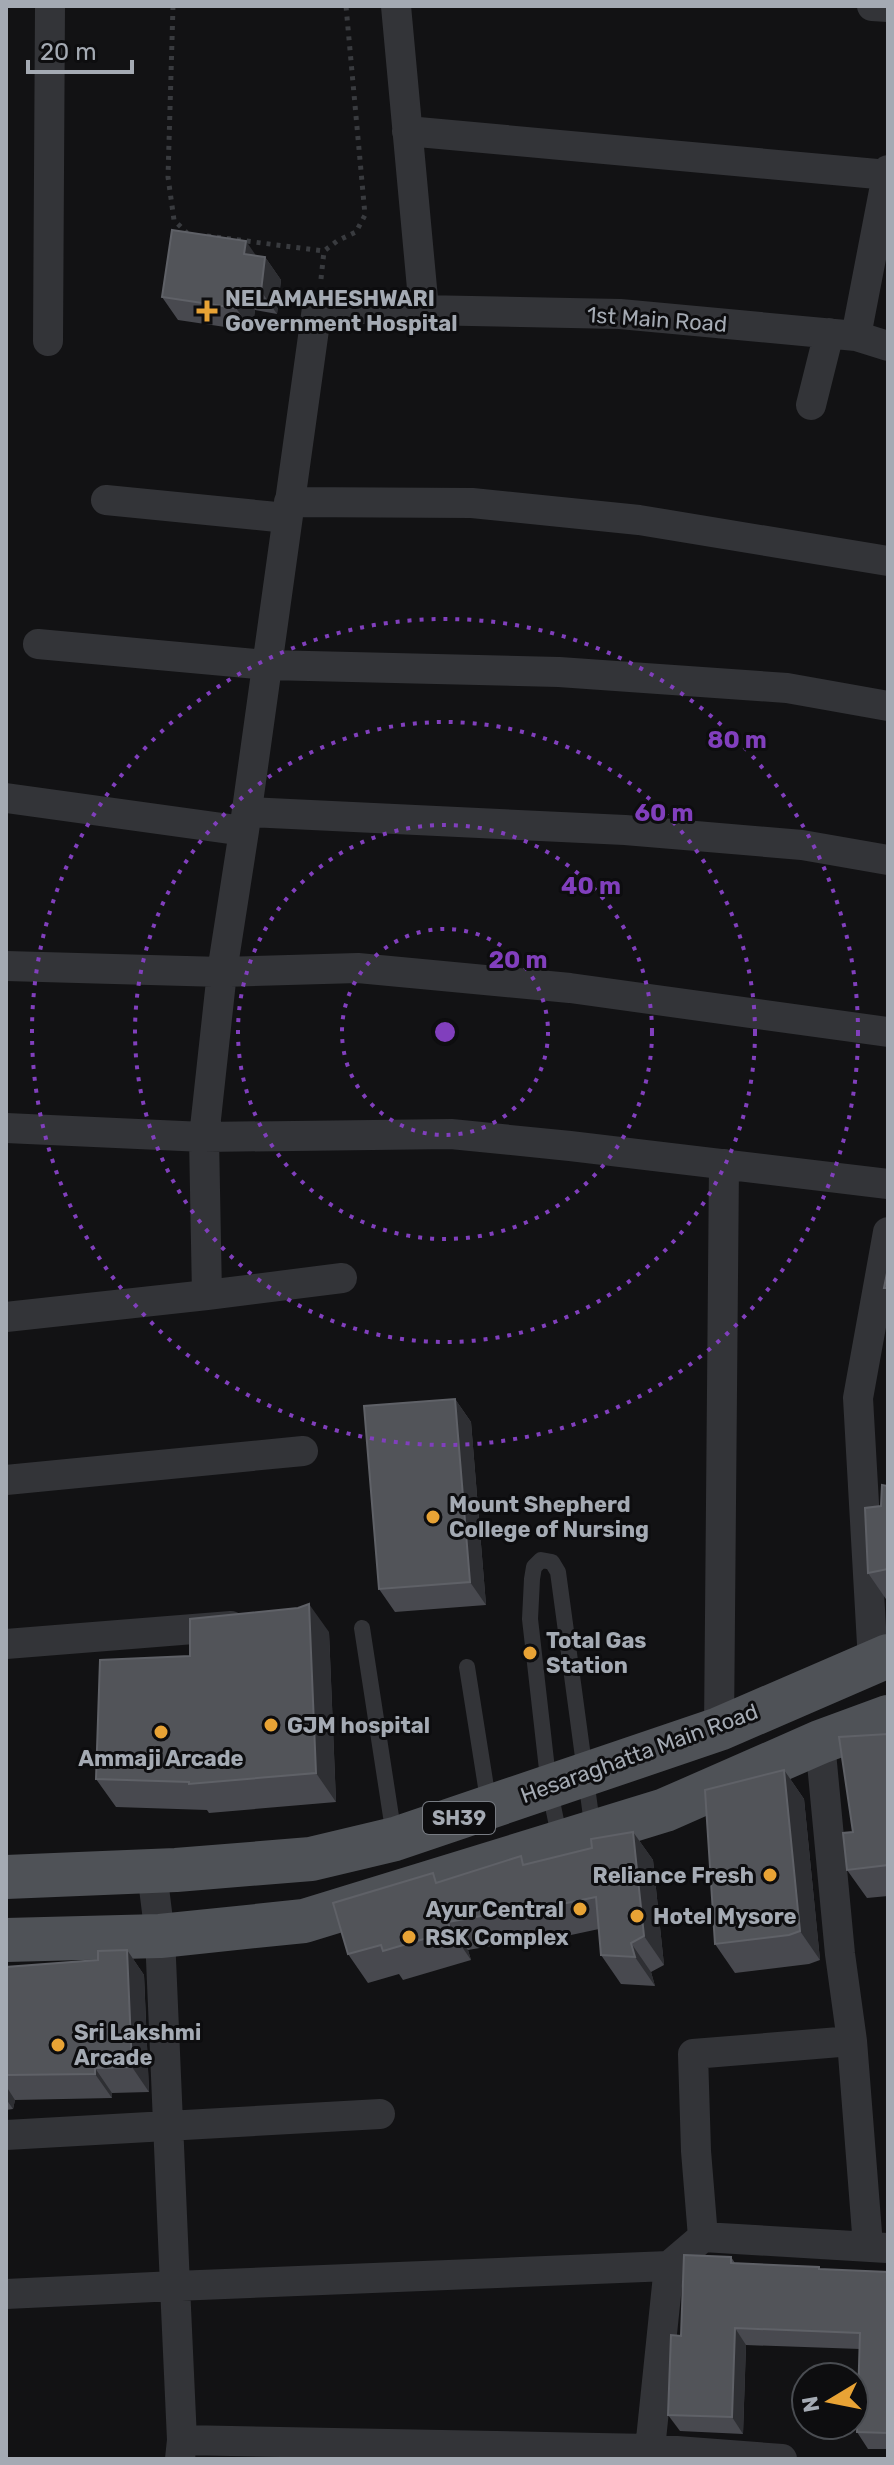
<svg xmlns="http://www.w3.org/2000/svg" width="894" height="2465" viewBox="0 0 894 2465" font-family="Rubik,sans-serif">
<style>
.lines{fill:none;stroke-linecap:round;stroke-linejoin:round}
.path{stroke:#393b3f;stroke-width:5;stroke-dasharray:4 6;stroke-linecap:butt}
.lane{stroke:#333438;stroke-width:16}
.street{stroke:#333438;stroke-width:30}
.primary{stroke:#4f5257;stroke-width:44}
.wall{fill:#48494f}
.shaded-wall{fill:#2e2f33}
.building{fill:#525459;stroke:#5f6167;stroke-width:2}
.ring{fill:none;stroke:#813fbd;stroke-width:4;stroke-dasharray:4 8}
.poi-dot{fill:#e8a335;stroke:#0d0d0f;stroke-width:3}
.labels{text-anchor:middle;stroke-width:6;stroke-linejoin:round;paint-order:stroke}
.shield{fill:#0d0d0f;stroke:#777b82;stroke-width:2}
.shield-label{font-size:20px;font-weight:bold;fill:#a4aab3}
.poi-label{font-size:22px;font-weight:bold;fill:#a4aab3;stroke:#0d0d0f;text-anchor:start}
.street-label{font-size:22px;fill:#a4aab3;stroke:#0d0d0f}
.centre{fill:#813fbd;stroke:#0d0d0f;stroke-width:4}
.ring-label{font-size:24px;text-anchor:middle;font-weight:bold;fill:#813fbd;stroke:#0d0d0f;stroke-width:6;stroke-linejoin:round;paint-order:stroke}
</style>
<rect width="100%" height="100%" fill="#121214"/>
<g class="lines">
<path class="path" d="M173 6 168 177 174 220 187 233 193 234
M207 236 324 251 337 241 356 232 365 215 346 6
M321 279 324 251"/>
<path class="lane" d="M362 1628 394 1836
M467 1667 489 1806
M560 1840 549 1787 530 1619 532 1579 534 1567 541 1560 552 1562 558 1572 593 1831"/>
<path class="street" d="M396 6 424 310
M872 6 888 7
M407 131 888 175
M856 336 888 170
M48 341 50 6
M811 405 829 333
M106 500 287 518
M289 502 472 503 639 520 888 561
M38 644 267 665 559 672 787 688 888 706
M6 798 244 831
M247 812 625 830 802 845 888 860
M6 966 222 972 358 968 570 988 888 1032
M6 1128 204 1137 451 1134 570 1146 888 1184
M207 1295 204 1137 222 972 244 831 317 308 620 314 856 336 888 346
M6 1317 207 1295 342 1278
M6 1480 303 1451
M6 1644 231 1626
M873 1662 858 1398 888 1232
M719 1729 724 1164
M820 1742 840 1954 852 2041 868 2246
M152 1872 160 1936 175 2286 669 2266
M6 2135 380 2114
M703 2237 696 2151 693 2054 852 2041
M6 2294 175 2286 182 2440 180 2459
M182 2440 650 2449 782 2459
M650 2449 669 2266 703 2237 887 2248"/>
<path class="primary" d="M6 1877 176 1870 311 1859 395 1839 719 1729 888 1656
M6 1940 160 1936 304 1921 665 1810 820 1742 888 1717"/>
</g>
<path class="wall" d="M256 256 265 257 281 280 277 314 255 310 252 331 178 320 162 297Z
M455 1399 471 1422 486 1605 395 1612 379 1589Z
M888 1486V1602L868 1573Z
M329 1632 336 1802 209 1813 207 1810 116 1807 96 1779 190 1656Z
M888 1734V1896L867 1898 847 1870 853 1832Z
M784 1770 804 1799 820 1960 809 1964 735 1973 715 1944Z
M633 1832 653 1860 664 1965 651 1972 655 1986 621 1984 601 1955 599 1929 557 1938 555 1935 468 1950 471 1960 403 1980 399 1974 368 1983 348 1954 440 1882 527 1864 592 1848Z
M127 1950 144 1975 149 2092 112 2093V2098L15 2100 13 2109 6 2110V1967L98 1960Z
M731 2257 735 2263 819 2267 821 2270 888 2272V2449H868L857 2432 860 2349 746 2345 743 2434 680 2431 668 2415 681 2336Z"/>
<path class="shaded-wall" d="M246 241 262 264 244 254Z
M265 257 281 280 277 314 261 291Z
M239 288 255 310 252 331 236 308Z
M455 1399 471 1422 486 1605 470 1582Z
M309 1604 329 1632 336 1802 316 1773Z
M6 1671 7 1673 8 1831 6 1828Z
M784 1770 804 1799 820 1960 800 1931Z
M633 1832 653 1860 664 1965 644 1936Z
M448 1922 468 1950 471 1960 451 1931Z
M631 1943 651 1972 655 1986 635 1957Z
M127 1950 144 1975 149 2092 132 2067Z
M95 2068 112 2093V2098L95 2074Z
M6 2086 15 2100 13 2109 6 2099Z
M735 2328 746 2345 743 2434 732 2417Z"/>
<path class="building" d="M172 230 246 241 244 254 265 257 261 291 239 288 236 308 162 297Z
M888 1268V1288H884Z
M455 1399 470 1582 379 1589 364 1406Z
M882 1485 888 1486V1569L868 1573 865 1508 881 1506Z
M309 1604 316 1773 189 1784V1782L96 1779 100 1660 190 1656V1619L298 1608Z
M888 1734V1865L847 1870 843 1833 853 1832 839 1737Z
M784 1770 800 1931 789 1935 715 1944 705 1790Z
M633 1832 644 1936 631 1943 635 1957 601 1955 596 1897 537 1909V1906L448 1922 451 1931 383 1951 381 1945 348 1954 333 1903 433 1873 436 1883 521 1856 523 1865 592 1848 591 1839Z
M127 1950 132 2067 95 2068V2074L6 2075V1967L98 1960V1951Z
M684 2255 731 2257V2263L819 2267V2269L888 2272V2433L857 2432 860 2333 735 2328 732 2417 668 2415 671 2335 681 2336Z"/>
<g class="ring">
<circle cx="445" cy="1032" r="103"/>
<circle cx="445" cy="1032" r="207"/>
<circle cx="445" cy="1032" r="310"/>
<circle cx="445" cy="1032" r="413"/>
</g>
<g class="poi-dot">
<path d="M203 299h8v8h8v8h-8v8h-8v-8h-8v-8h8z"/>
<circle cx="433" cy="1517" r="8"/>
<circle cx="530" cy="1653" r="8"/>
<circle cx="271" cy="1725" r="8"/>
<circle cx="161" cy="1732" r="8"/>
<circle cx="770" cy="1875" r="8"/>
<circle cx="580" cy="1909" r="8"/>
<circle cx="637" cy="1916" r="8"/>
<circle cx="409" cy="1937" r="8"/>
<circle cx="58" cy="2045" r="8"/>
</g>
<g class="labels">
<rect class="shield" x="423" y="1802" width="72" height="32" rx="6"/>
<g class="shield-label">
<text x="459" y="1825">SH39</text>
</g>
<g class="poi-label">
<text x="225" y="306">NELAMAHESHWARI<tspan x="225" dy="25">Government Hospital</tspan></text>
<text x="449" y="1512">Mount Shepherd<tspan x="449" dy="25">College of Nursing</tspan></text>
<text x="546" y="1648">Total Gas<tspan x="546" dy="25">Station</tspan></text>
<text x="287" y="1733">GJM hospital</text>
<text x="161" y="1766" text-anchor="middle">Ammaji Arcade</text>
<text x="754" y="1883" text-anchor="end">Reliance Fresh</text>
<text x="564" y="1917" text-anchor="end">Ayur Central</text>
<text x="653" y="1924">Hotel Mysore</text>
<text x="425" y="1945">RSK Complex</text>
<text x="74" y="2040">Sri Lakshmi<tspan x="74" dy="25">Arcade</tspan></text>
</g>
<g class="street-label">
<text transform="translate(657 319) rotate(4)" y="8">1st Main Road</text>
<text transform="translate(639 1753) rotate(-20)" y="8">Hesaraghatta Main Road</text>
</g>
</g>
<circle cx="445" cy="1032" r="12" class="centre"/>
<g class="ring-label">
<text x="737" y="748">80 m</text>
<text x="664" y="821">60 m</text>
<text x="591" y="894">40 m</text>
<text x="518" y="968">20 m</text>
</g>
<rect width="894" height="2465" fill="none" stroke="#a4aab3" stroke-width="16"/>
<g transform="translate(830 2401) rotate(260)"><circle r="38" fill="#0d0d0f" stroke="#494c51" stroke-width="2"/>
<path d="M0-6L14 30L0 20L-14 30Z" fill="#e8a335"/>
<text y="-12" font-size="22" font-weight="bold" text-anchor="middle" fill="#a4aab3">N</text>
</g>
<path d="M28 60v12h104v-12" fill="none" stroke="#a4aab3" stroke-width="4"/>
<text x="40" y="60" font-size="24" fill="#a4aab3" stroke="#0d0d0f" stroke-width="6" paint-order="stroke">20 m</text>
</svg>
